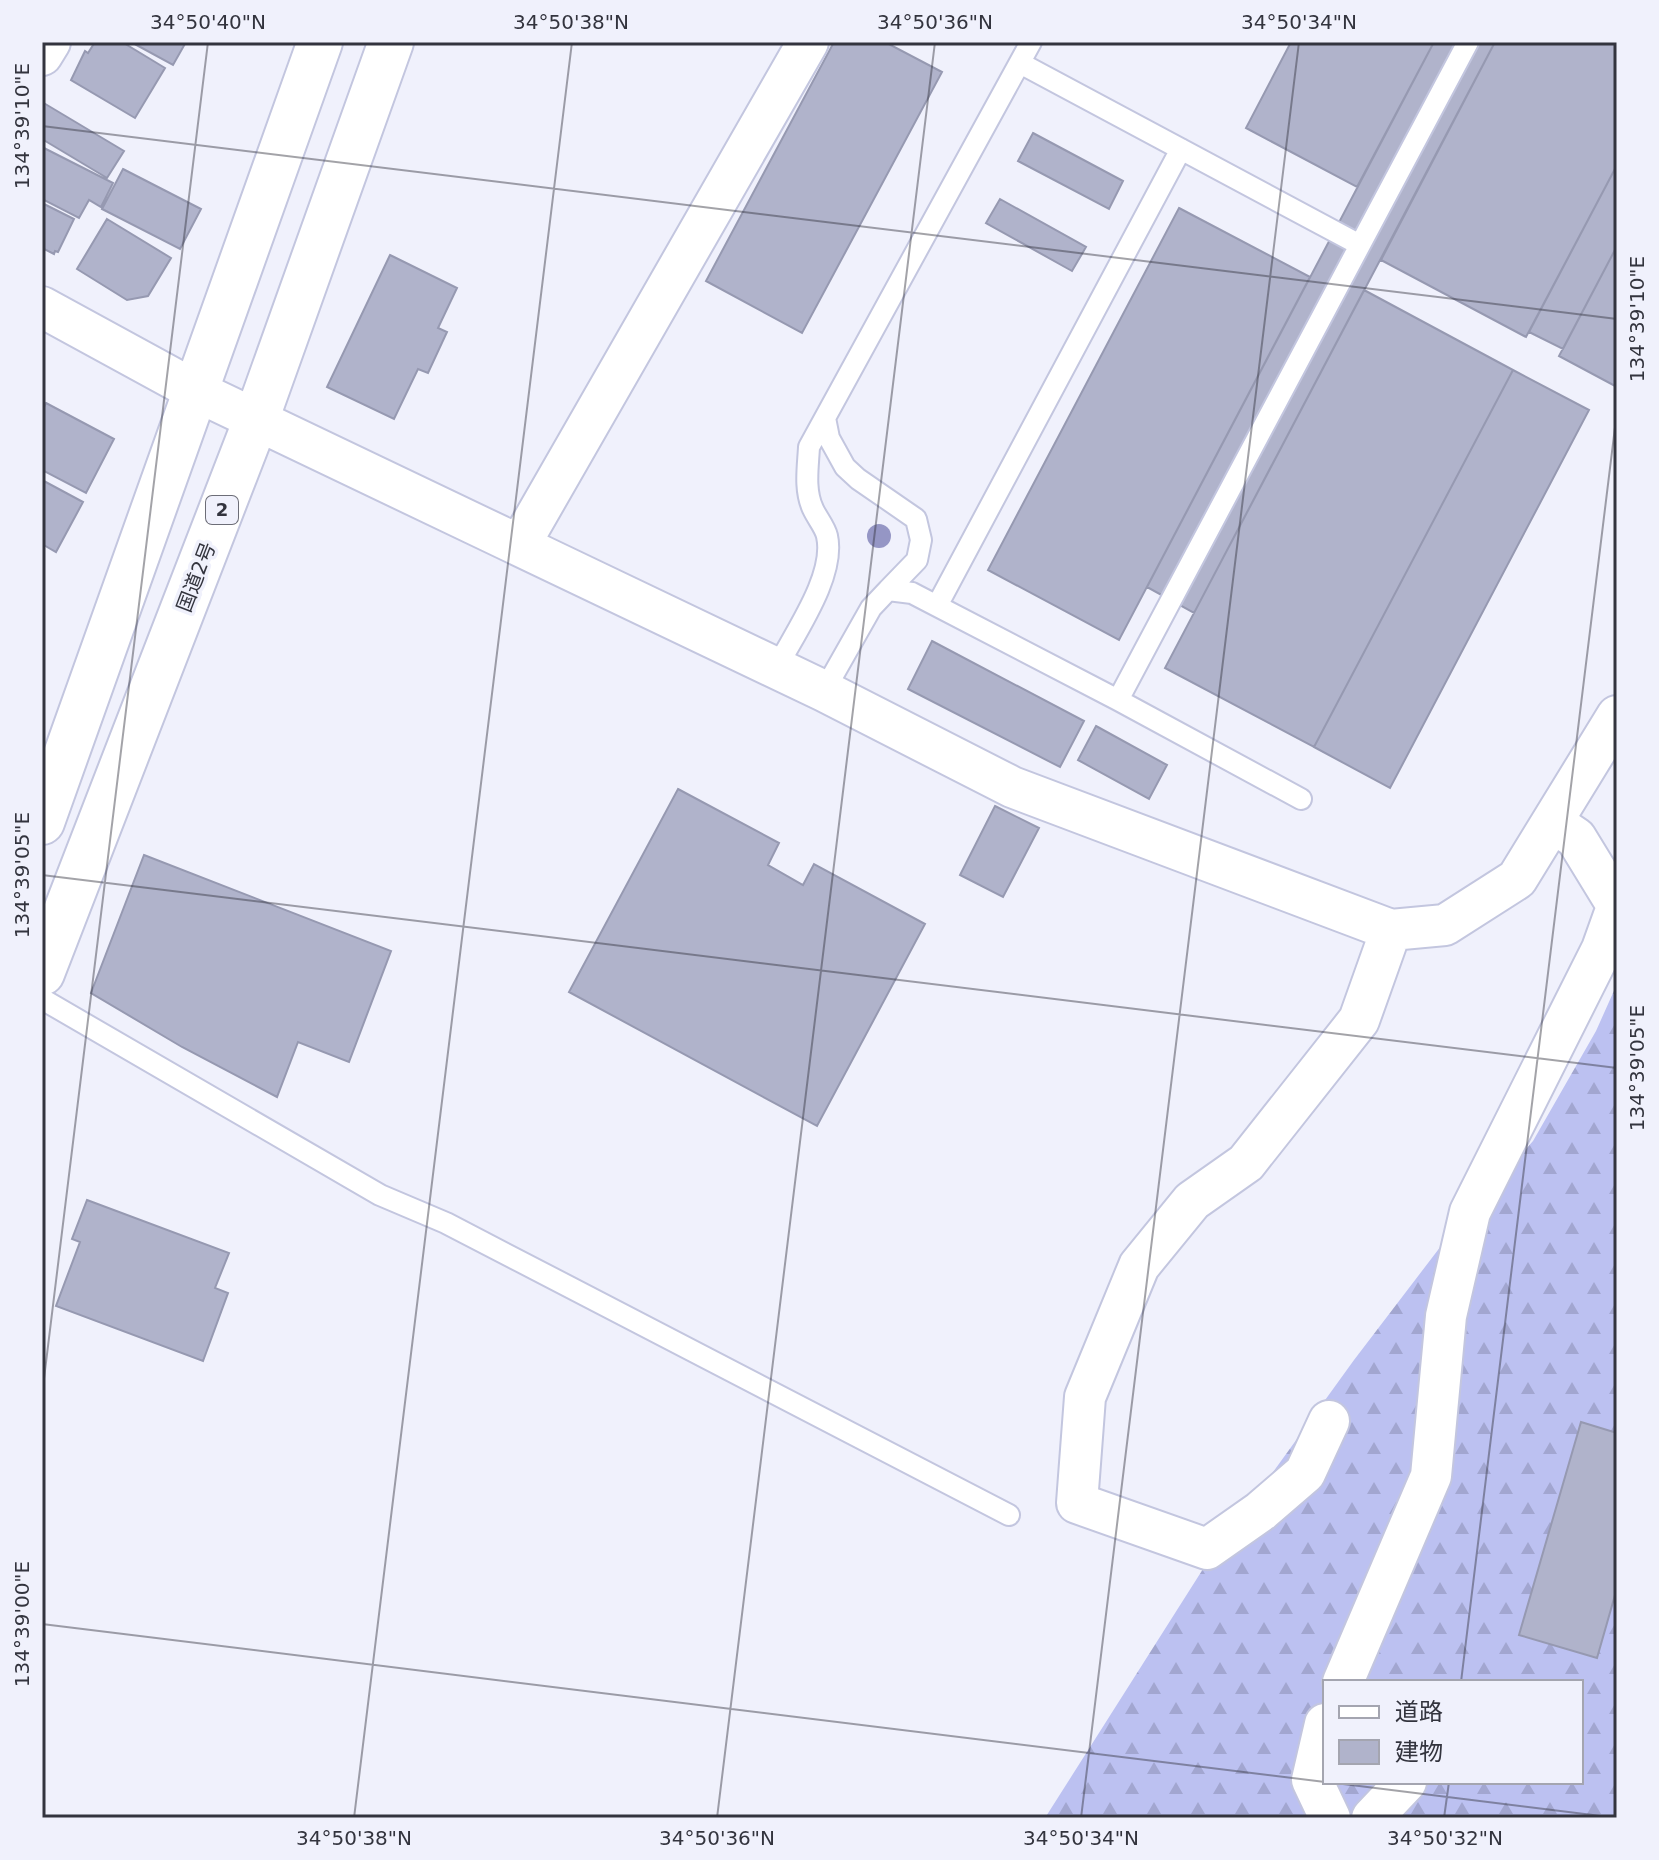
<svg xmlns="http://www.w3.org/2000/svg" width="1659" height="1860" viewBox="0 0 1659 1860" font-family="'DejaVu Sans','Noto Sans JP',sans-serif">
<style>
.forest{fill:url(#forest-firs);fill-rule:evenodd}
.building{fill:#b0b3cb;stroke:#9699b1;stroke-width:2}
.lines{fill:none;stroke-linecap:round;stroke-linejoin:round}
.service-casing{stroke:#c3c6df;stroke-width:24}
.minor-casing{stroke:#c3c6df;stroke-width:44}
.trunk-casing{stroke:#c3c6df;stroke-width:48}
.service{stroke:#fff;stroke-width:20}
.minor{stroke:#fff;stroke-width:40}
.trunk{stroke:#fff;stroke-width:44}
.tree{fill:#9596c5}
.ticks{fill:none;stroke:#33343e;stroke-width:2;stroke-opacity:0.45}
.labels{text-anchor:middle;stroke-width:7;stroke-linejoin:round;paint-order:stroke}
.shield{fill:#f0f1fc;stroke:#6c6d77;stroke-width:2}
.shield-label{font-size:18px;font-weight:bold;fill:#33343e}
.street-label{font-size:20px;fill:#33343e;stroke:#f0f1fc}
.neatline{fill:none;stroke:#33343e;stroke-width:3}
.ticks-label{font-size:20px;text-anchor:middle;fill:#33343e}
</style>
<defs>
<pattern id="forest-firs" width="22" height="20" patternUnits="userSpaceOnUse" patternTransform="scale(2)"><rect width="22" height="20" fill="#bcc1f1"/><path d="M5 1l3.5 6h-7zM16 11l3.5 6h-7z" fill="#a2a6d0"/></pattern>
</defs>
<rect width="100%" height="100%" fill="#f0f1fc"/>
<path class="forest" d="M1617 984V1818H1045L1203 1569 1354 1360 1441 1246 1533 1141 1596 1031ZM1325 1682H1581V1782H1325Z"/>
<path class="building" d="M95 42H122L165 68 135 118 71 80 85 51 88 53Z
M131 42H186L173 65Z
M834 42H885L942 72 802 333 706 281Z
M1291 42H1434L1357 187 1246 128Z
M1434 42H1495L1194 613 1147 587Z
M1495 42H1617V165L1526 337 1381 260Z
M42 102 124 151 107 178 42 139Z
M1033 133 1123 181 1109 209 1018 161Z
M42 147 113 183 101 207 89 200 79 218 42 199Z
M1617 165V246L1563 349 1529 332Z
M123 169 201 209 180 249 102 209Z
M1000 199 1086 247 1072 271 986 223Z
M42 203 74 219 58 252 55 251 54 254 42 248Z
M1179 208 1310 277 1119 640 988 570Z
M107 219 171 258 148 296 127 300 77 269Z
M1617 246V387L1559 356Z
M390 255 457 288 438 328 447 332 428 373 418 369 394 419 327 387Z
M1364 290 1513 370 1314 747 1165 668Z
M1513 370 1589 410 1390 788 1314 747Z
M46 403 114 439 86 493 42 470V411Z
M42 480 83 502 56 552 42 544Z
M932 641 1084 721 1060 767 908 689Z
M1096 726 1167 765 1149 799 1078 760Z
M678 789 779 843 768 865 803 885 814 864 925 924 817 1126 569 992Z
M995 806 1039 828 1003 897 960 875Z
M144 855 391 951 349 1062 298 1042 277 1097 182 1047 91 993Z
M87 1200 229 1253 215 1288 228 1293 203 1361 56 1306 80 1242 72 1239Z
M1581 1422 1617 1433V1588L1597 1658 1519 1635Z"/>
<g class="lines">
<g class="service-casing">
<path id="service" d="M1020 63 1360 245
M825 418 829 438 845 467 858 479 916 519 921 540 917 560 888 590
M938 604 1181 149
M776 669C794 634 836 576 827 536 825 527 817 518 813 509 804 490 808 467 809 447L1031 42
M824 691 871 608 888 590 912 593 1118 700 1301 799
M1118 700 1468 42
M42 999 380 1195 446 1223 1009 1515"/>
</g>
<g class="minor-casing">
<path id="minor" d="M42 55 50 42
M42 307 194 390 824 691 1012 787 1391 930 1445 925 1517 879 1617 716
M520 544 808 42
M1554 823 1576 838 1617 905
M1329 1421 1305 1473 1261 1511 1207 1549 1077 1503 1085 1397 1139 1266 1192 1201 1246 1163 1359 1020 1391 930
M1343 1682 1431 1476 1446 1316 1470 1212 1602 949 1617 907
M1325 1724 1312 1780 1330 1818
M1372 1818 1406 1782"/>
</g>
<g class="trunk-casing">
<path id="trunk" d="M42 822 320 42
M42 973 256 420 391 42"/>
</g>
<use href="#service" class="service"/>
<use href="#minor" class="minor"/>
<use href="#trunk" class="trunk"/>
</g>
<circle class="tree" cx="879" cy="536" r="12"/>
<path class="ticks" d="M42 126 1617 319M42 875 1617 1068M42 1395 208 42M42 1624 1325 1782M1461 1682 1617 411M1327 1782 1617 1818M354 1818 572 42M717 1818 935 42M1081 1818 1299 42M1444 1818 1449 1782"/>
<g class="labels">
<rect class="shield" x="206" y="496" width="32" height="28" rx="6"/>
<g class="shield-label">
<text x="222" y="516">2</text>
</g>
<g class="street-label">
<text transform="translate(196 577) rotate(-69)" y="7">国道2号</text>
</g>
</g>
<rect width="1659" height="1860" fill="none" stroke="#f0f1fc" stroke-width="88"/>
<rect x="1323" y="1680" width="260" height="104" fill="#f0f1fc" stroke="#a4a5b0" stroke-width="2"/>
<rect x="1339" y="1706" width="40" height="12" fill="#ffffff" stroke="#a4a5b0" stroke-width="2"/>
<text x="1395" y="1720" font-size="24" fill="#33343e">道路</text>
<rect x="1339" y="1740" width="40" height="24" fill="#b0b3cb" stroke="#a4a5b0" stroke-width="2"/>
<text x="1395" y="1760" font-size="24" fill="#33343e">建物</text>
<rect x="44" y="44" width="1571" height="1772" class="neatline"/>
<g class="ticks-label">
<text x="208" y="29">34°50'40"N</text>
<text x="571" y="29">34°50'38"N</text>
<text x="935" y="29">34°50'36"N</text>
<text x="1299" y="29">34°50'34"N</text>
<text transform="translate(22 126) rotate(-90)" y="7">134°39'10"E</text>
<text transform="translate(1637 319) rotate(-90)" y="7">134°39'10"E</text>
<text transform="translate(22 875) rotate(-90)" y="7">134°39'05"E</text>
<text transform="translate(1637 1068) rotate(-90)" y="7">134°39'05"E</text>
<text transform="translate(22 1624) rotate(-90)" y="7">134°39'00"E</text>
<text x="354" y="1845">34°50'38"N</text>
<text x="717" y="1845">34°50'36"N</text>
<text x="1081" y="1845">34°50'34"N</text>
<text x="1445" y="1845">34°50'32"N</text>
</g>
</svg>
